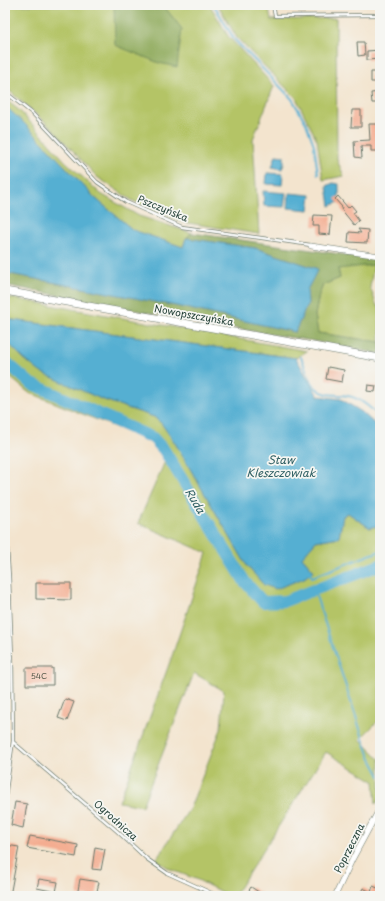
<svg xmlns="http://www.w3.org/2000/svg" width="385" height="901" viewBox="0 0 385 901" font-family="'Playpen Sans',sans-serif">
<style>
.green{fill:#b4c466;stroke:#6a804d}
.forest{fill:#8faa5b;stroke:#577448}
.water{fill:#55afd2;stroke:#3a7683}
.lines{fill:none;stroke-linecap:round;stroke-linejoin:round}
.stream{stroke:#55afd2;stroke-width:2}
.river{stroke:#55afd2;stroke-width:12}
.building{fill:#f4ad91}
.service-casing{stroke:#69776a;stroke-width:4}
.minor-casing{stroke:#69776a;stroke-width:6}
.secondary-casing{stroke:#69776a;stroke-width:8}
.service{stroke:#fff;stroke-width:2.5}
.minor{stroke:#fff;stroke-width:5}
.secondary{stroke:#fff;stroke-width:7}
.labels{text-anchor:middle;stroke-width:3.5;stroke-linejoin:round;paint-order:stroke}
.number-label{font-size:8px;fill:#54594b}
.street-label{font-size:10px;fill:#1f3d34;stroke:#f6f6f2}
.water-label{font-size:11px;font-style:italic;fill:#2f5f63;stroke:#f6f6f2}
</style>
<rect width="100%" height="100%" fill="#f6f6f2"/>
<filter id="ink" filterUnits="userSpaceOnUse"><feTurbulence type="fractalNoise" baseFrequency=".025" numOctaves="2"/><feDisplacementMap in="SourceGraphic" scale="8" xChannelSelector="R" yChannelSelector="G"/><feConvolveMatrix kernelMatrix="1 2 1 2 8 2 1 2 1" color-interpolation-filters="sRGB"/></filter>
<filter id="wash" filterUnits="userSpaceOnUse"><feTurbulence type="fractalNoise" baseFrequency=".012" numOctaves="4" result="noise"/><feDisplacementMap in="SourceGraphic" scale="16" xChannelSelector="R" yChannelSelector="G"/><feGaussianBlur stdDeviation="0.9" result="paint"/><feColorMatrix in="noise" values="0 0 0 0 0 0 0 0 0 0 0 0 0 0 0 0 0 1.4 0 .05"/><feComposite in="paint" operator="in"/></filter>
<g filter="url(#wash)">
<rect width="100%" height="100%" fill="#f3e4ce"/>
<path class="green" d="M5 5H210L228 36 274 86 253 139 259 234 182 222 133 201 97 177 52 128 5 87Z
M218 5H268L271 20 336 18 337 160 344 176 323 180 317 140 296 98 237 38Z
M5 99 20 111 42 135 65 161 101 194 139 216 192 233 186 238 183 247 133 230 95 198 38 138 5 107Z
M374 265 370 287 377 306H380V342L318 333 315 315 319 295 323 285 340 278 338 268Z
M5 297 307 351 296 358 5 319Z
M5 340 24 359 101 399 154 417 161 423 175 443 247 566 264 585 304 578 314 571 302 557 316 541 339 537 343 516 348 513 370 528 380 525V719L360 739 380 759V799L376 804 374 781 326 752 234 896H229L196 879 172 870 156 860 190 808 221 729 224 691 194 673 142 806 119 802 172 656 207 553 138 523 166 459 152 442 28 392 5 373Z"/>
<path class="forest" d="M114 5H163L182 29 177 67 159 63 115 45Z
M192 233 375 259 374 265 338 269 340 278 323 285 319 295 315 315 318 333 380 342V354L313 341 196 322 5 285V273L176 306 295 332 308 303 307 290 318 269 255 248 186 238Z"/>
<path class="water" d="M5 106 24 123 95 198 133 230 183 247 186 238 255 248 318 269 307 290 308 303 295 332 176 306 5 273Z
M276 155 284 156V163L282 169 272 167Z
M267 173 283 174 282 185 266 184Z
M333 183 339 184V202L330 206 327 186Z
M263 191 286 193 284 207 264 206Z
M289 193 311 195 309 210 288 208Z
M5 319 296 358 318 396 341 399 362 412 380 429V525L370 528 348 513 343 516 339 537 316 541 302 557 314 571 304 578 276 589 264 585 247 566 175 443 161 423 154 417 101 399 40 372 24 359 5 340Z"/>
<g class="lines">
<path class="stream" d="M214 5 234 39 292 99 306 123 314 145 318 174
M301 357C304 365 311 383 316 388 327 399 343 392 355 398 365 402 373 410 380 417
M310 574 312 577 380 551
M314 590 363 738 370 757 380 776"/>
<path class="river" d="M5 361 30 383 153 438 164 450 245 582 263 602 285 601 380 565"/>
</g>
<g id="blocks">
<path class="building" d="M357 42H364L365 55 358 56Z
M380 50V59L367 60V51Z
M371 72H380V82H371Z
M380 92V102L378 103H372L371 93Z
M352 110H361V127H351Z
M369 124H379L378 140H380V151H371V146H361L362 158 355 157 354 141 370 140Z
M338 196 348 208 351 205 356 211 353 213 359 221 354 225 341 209 342 207 335 199Z
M314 215 332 216 330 235 319 234V226H313Z
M358 229 368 230 367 243 348 242 349 232 361 233Z
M328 367 344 370 342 382 326 379Z
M368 385 376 386 375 392 367 391Z
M36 583H71V600L36 599Z
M26 668H53V685H26Z
M65 699 74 702 67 721 58 718Z
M15 802 27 804 23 828 11 825Z
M30 836 78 845 76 857 27 848Z
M6 845 19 847 10 896H5V853Z
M95 847 105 849 101 870 92 869Z
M39 879 58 882 56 892 37 888Z
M80 879 99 882 96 896H77Z
M373 886 380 889V896H359L363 888 371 892Z
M251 887 265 896H253L248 892Z"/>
</g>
</g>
<g filter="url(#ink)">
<use href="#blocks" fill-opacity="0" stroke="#69776a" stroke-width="1"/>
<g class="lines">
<g class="service-casing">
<path id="service" d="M273 5 275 16 380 15
M5 92 32 113 97 182 126 202 182 227 311 245
M5 517 9 577 12 657 13 741 5 797
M13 742 117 831 147 859 167 873 218 896"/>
</g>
<g class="minor-casing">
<path id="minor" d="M311 246 380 256
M335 896 353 858 380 808"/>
</g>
<g class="secondary-casing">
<path id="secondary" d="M5 291 380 358"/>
</g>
<use href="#service" class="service"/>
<use href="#minor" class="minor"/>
<use href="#secondary" class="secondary"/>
</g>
</g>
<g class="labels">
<g class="number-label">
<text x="39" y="679">54C</text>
</g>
<g class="street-label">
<text transform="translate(163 208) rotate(22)" y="4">Pszczyńska</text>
<text transform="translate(194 315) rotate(10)" y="4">Nowopszczyńska</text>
<text transform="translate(116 820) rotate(42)" y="4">Ogrodnicza</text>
<text transform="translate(349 848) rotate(-63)" y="4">Poprzeczna</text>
</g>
<g class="water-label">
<text x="281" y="464">Staw<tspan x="281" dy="13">Kleszczowiak</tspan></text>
<text transform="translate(195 501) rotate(59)" y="4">Ruda</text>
</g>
</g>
<rect width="385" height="901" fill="none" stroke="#f6f6f2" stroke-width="20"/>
</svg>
